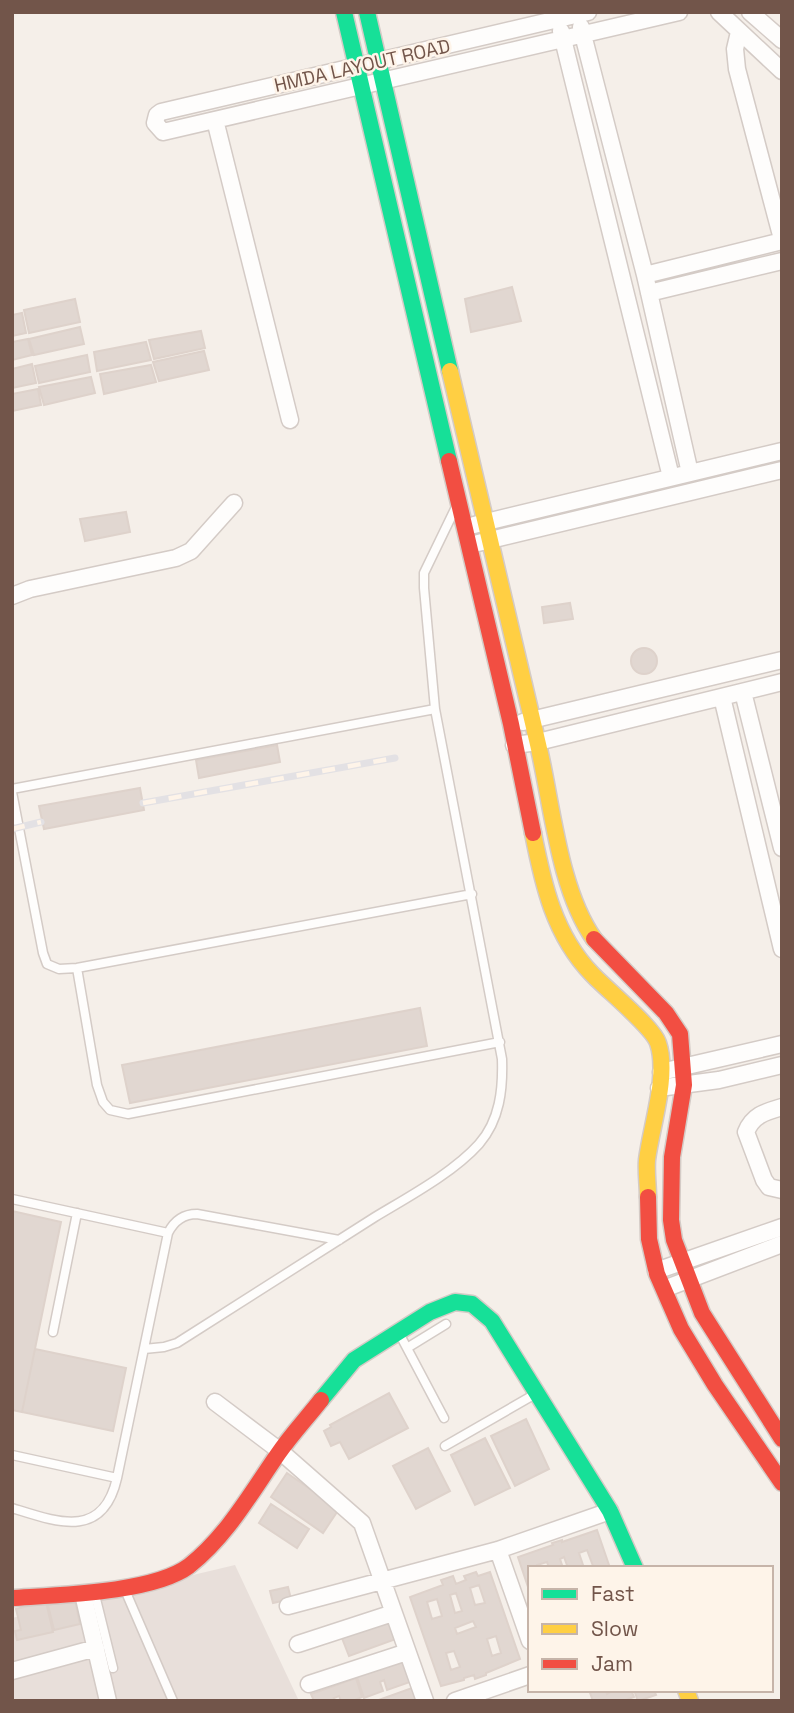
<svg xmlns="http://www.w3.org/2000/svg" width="794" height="1713" viewBox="0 0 794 1713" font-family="'Space Grotesk',sans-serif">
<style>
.industrial{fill:#e8dfda}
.building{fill:#e1d7d1;stroke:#ded2cb;stroke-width:2;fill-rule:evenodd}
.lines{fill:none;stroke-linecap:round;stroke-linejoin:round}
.lane-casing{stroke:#d4cbc6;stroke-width:11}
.street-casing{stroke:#d4cbc6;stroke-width:19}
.fast-casing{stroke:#d4cbc6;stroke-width:19}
.slow-casing{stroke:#d4cbc6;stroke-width:19}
.jam-casing{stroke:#d4cbc6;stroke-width:19}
.lane{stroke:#fefdfc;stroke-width:8}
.street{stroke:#fefdfc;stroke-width:16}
.fast{stroke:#16e098;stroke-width:16}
.slow{stroke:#ffcf43;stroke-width:16}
.jam{stroke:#f24e42;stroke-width:16}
.rail-casing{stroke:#e3e1e4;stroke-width:7}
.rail{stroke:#fef4e9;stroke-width:4.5;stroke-dasharray:13;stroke-linecap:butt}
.labels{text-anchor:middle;stroke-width:5;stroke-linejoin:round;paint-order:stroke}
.street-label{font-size:19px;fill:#72554a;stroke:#fef4e9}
</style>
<rect width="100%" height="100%" fill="#f5efe9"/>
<path class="industrial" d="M235 1565 299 1701H12V1618Z"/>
<path class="building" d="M512 287 521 321 471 332 465 299Z
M75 299 80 322 29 333 24 310Z
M22 313 26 333 12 336V315Z
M80 327 84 344 34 355 29 339Z
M201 331 205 348 154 359 149 340Z
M28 339 32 355 12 360V342Z
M146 342 151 360 97 371 94 352Z
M204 351 209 370 159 381 153 362Z
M87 355 90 372 39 383 35 366Z
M32 364 36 383 12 388V369Z
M151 365 156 382 104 394 100 374Z
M91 377 95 393 44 405 39 387Z
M38 389 41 405 12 411V394Z
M126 512 130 532 85 541 80 519Z
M570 603 573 619 544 623 542 607Z
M631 661a13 13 0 1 1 26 0a13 13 0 1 1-26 0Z
M277 745 280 762 199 778 196 760Z
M140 788 144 810 44 829 39 806Z
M420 1008 427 1046 130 1103 122 1065Z
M12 1211 61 1222 22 1412 12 1410Z
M35 1349 126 1368 113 1431 22 1412Z
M389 1393 408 1428 349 1459 340 1442 331 1446 324 1431 331 1427 330 1425Z
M526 1419 549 1469 515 1486 491 1436Z
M485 1438 510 1488 475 1505 451 1455Z
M428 1448 450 1491 416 1509 393 1466Z
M287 1473 339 1509 323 1533 271 1497Z
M271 1504 309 1529 297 1548 259 1523Z
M597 1530 610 1568H586L593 1566 587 1550 579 1553 584 1568H568L564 1557 560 1559 563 1568H549L547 1562 537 1565V1568H530V1593L518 1557 553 1545 552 1543 562 1540V1542Z
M476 1572 478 1576 490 1572 520 1659 486 1673V1675L475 1679 474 1675 464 1678V1680L441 1686 410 1597 443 1585 441 1580 453 1576 456 1584 466 1580 464 1576ZM479 1585 485 1603 475 1605 470 1588ZM456 1593 462 1611 455 1613 450 1595ZM437 1599 442 1616 432 1619 427 1602ZM473 1621 476 1627 457 1634 455 1628ZM496 1636 501 1653 492 1656 487 1639ZM454 1651 460 1667 451 1670 446 1653Z
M288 1587 291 1599 273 1603 270 1591Z
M75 1600 80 1624 54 1630 48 1605Z
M46 1602 53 1632 17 1640 15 1631 21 1630 16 1609Z
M389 1621 396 1639 349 1656 342 1638Z
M401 1658 410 1682 387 1690 384 1680 380 1682 383 1691 364 1698 356 1674Z
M356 1678 362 1697 353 1701H341L339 1696 334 1698 336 1701H314L311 1694Z
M412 1688 416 1701H376Z
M589 1690H606L607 1694 614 1690H631L634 1697 623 1701H593Z
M634 1690H654L656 1695 638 1701Z"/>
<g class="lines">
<g class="lane-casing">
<path id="lane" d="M12 789 435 709
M12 792 43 953 47 964 59 969 77 968 472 894
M77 968 97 1085 103 1102 110 1110 128 1114 500 1042
M12 1199 168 1233
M53 1332 77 1213
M399 1333 444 1418
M407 1348 446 1324
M144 1349 164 1347 177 1343C243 1301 309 1259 375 1217 408 1197 453 1173 479 1144 500 1120 503 1089 502 1059L435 709 424 588V573L455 509
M445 1446 537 1393
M12 1455 117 1478
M12 1508C57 1522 103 1540 117 1478L168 1233C174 1221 183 1214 197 1214L339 1240
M125 1590 173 1701
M95 1595 113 1668"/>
</g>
<g class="street-casing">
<path id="street" d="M588 12 161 112 157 115 155 123 163 132 679 12
M719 12 782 71
M750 12 782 40
M581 27 645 275 690 473
M561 31 671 477
M739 32 735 49 737 69 782 239
M215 120 290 420
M645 275 782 241
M649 293 782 261
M474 525 782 451
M478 543 782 470
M12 596 30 589 176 558 191 551 234 503
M743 692 782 848
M722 697 782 949
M523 722 782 660
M514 745 538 742 782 682
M661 1072 782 1044
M659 1088 719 1080 782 1065
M782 1107C765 1112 753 1115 746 1132L764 1180 769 1187 782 1190
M656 1271 782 1227
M664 1289 782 1244
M215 1402 280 1451 362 1523 425 1701
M498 1550 530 1641
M83 1594 108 1701
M288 1606 498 1550 610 1511
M298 1644 393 1613
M12 1671 96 1648
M309 1684 407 1652
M455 1701 530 1675"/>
</g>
<g class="fast-casing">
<path id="fast" d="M344 12 449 461
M367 12 450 371
M321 1400 354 1360 430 1312 455 1302 472 1304 492 1321 610 1511 635 1568"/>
</g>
<g class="slow-casing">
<path id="slow" d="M450 371C478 494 509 617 537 740 552 801 558 888 594 939
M533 833C543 884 554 935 592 974 606 989 653 1027 658 1043 669 1075 651 1127 647 1160 646 1172 648 1185 648 1197
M686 1690 690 1701"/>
</g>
<g class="jam-casing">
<path id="jam" d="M449 461 511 724 533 833
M594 939 666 1013 680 1034 684 1085 672 1157 671 1220 674 1240 702 1313 782 1439
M648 1197 649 1239 657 1274 681 1329 715 1385 782 1483
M12 1598C57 1595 153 1593 189 1566 227 1536 251 1493 278 1454 291 1435 307 1418 321 1400"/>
</g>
<use href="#lane" class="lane"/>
<use href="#street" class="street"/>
<use href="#fast" class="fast"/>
<use href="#slow" class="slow"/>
<use href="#jam" class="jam"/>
<g class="rail-casing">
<path id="rail" d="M143 803 395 758
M12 829 41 822"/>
</g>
<use href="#rail" class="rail"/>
</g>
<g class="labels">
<g class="street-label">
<text transform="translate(362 65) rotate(-13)" y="7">HMDA LAYOUT ROAD</text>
</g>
</g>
<rect width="794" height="1713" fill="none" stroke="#72554a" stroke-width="28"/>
<rect x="528" y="1566" width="245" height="126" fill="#fef4e9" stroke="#c6b4a9" stroke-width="2"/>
<rect x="542" y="1589" width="35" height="10" fill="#16e098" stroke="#c6b4a9" stroke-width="2"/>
<text x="591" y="1601" font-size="21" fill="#72554a">Fast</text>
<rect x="542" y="1624" width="35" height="10" fill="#ffcf43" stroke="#c6b4a9" stroke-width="2"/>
<text x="591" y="1636" font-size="21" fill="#72554a">Slow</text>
<rect x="542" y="1659" width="35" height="10" fill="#f24e42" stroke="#c6b4a9" stroke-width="2"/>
<text x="591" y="1671" font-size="21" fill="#72554a">Jam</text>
</svg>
